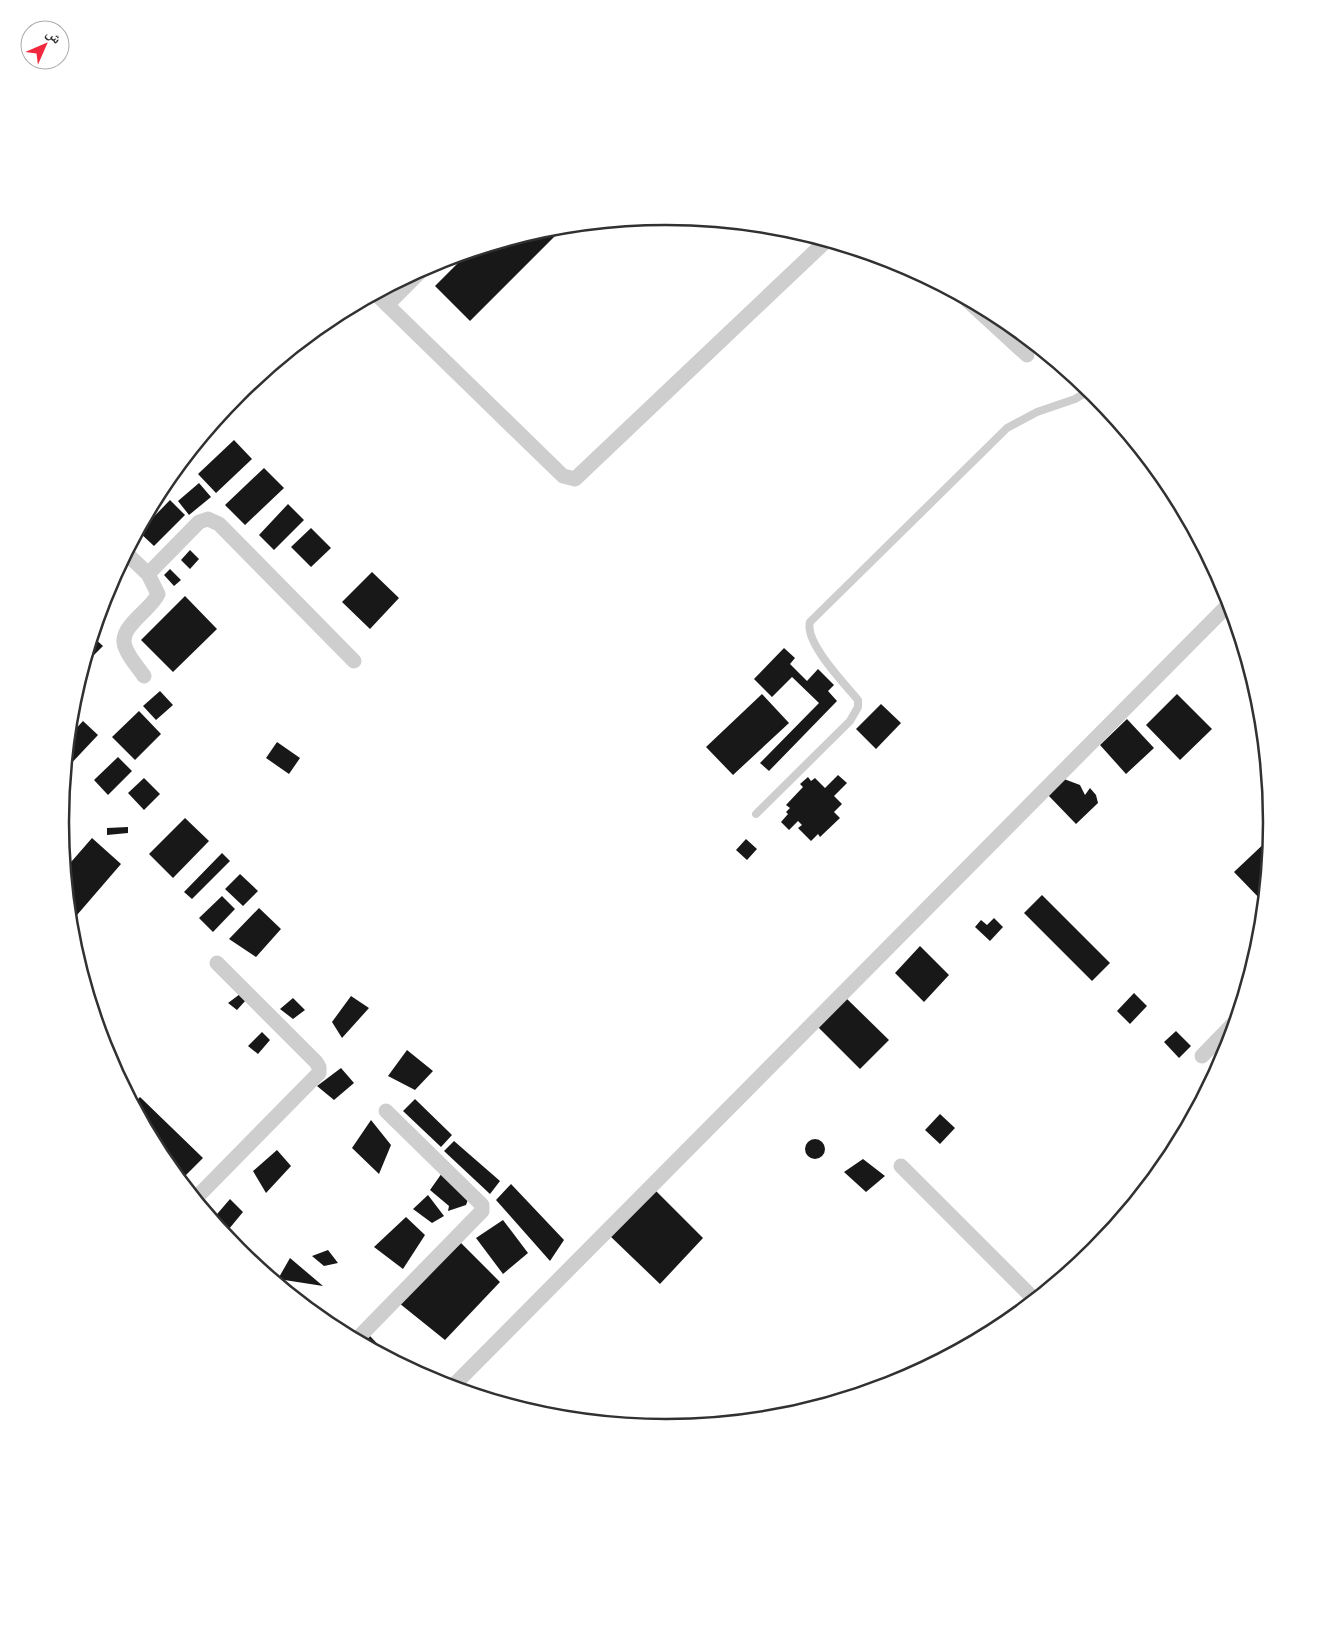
<svg xmlns="http://www.w3.org/2000/svg" width="1332" height="1645" font-family="'Space Grotesk','Noto Naskh Arabic',sans-serif">
  <style>
    .building { fill: #181818 }
    .lines { fill: none; stroke-linecap: round; stroke-linejoin: round }
    .service { stroke: #cecece; stroke-width: 8 }
    .minor { stroke: #cecece; stroke-width: 15 }
    .rim { fill: none; stroke: #313131; stroke-width: 2.5 }
  </style>
  <rect width="100%" height="100%" fill="#fff"/>
  <path class="building" d="M565,226L470,321L435,286L469,252L548,228Z
    M234,440L252,459L216,493L198,474Z
    M264,468L284,488L245,525L225,505Z
    M199,483L211,497L189,515L178,501Z
    M170,500L185,515L154,546L139,532Z
    M288,504L304,520L274,550L259,535Z
    M311,528L331,548L311,567L291,547Z
    M190,550L199,559L190,569L181,560Z
    M170,569L181,580L174,586L164,575Z
    M372,572L399,598L370,629L342,602Z
    M185,596L217,629L173,672L141,640Z
    M92,636L103,646L83,666Z
    M784,648L795,658L790,664L807,681L818,669L834,685L828,691L837,701L769,771L760,763L819,703L792,677L772,697L754,679Z
    M160,691L173,705L156,720L143,706Z
    M762,694L789,723L733,775L706,747Z
    M1177,694L1212,729L1180,760L1146,725Z
    M881,704L901,723L876,749L856,729Z
    M72,705L78,712L70,720Z
    M139,711L161,734L135,760L112,737Z
    M1127,719L1154,748L1126,774L1100,745Z
    M83,721L98,735L65,770L69,736Z
    M277,742L300,758L289,774L266,758Z
    M118,757L132,771L108,795L94,780Z
    M838,775L847,783L834,796L842,804L834,812L840,818L820,837L818,834L811,841L798,828L802,825L798,821L789,830L781,822L788,814L786,812L790,808L786,805L803,787L800,784L808,777L811,781L815,778L825,788Z
    M144,778L160,794L144,810L128,793Z
    M1064,779L1080,785L1085,795L1090,788L1096,795L1098,803L1076,824L1048,795Z
    M185,818L209,841L173,878L149,854Z
    M128,827V833L107,835V828Z
    M1271,837L1270,843L1264,903L1234,872Z
    M92,838L121,864L77,915L68,908L65,869Z
    M746,839L757,849L747,860L736,850Z
    M222,853L230,861L192,899L184,892Z
    M240,874L258,891L243,906L225,889Z
    M1042,895L1110,963L1092,981L1024,913Z
    M222,896L235,909L213,932L199,918Z
    M259,908L281,929L256,957L229,939Z
    M994,918L1003,927L990,941L975,927L981,920L987,925Z
    M920,946L949,975L924,1002L895,973Z
    M1134,993L1147,1006L1130,1024L1117,1011Z
    M240,994L246,1000L237,1010L228,1003Z
    M351,996L369,1008L342,1038L332,1022Z
    M293,998L305,1010L293,1019L280,1009Z
    M846,998L889,1040L860,1069L818,1027Z
    M1176,1031L1191,1046L1179,1058L1164,1042Z
    M262,1032L270,1040L258,1054L248,1046Z
    M407,1050L433,1071L415,1090L388,1076Z
    M341,1068L354,1083L334,1100L317,1086Z
    M140,1097L203,1158L180,1181L162,1159L133,1104Z
    M415,1099L452,1135L441,1147L403,1111Z
    M940,1114L955,1128L940,1144L925,1130Z
    M371,1120L391,1145L379,1174L352,1148Z
    M805 1149a10 10 0 1 1 20 0a10 10 0 1 1-20 0Z
    M454,1141L500,1181L490,1194L444,1151Z
    M277,1150L291,1166L266,1193L253,1171Z
    M863,1159L885,1176L866,1192L844,1172Z
    M442,1173L470,1194L466,1205L448,1211L449,1206L430,1190Z
    M511,1184L564,1240L550,1261L496,1200Z
    M656,1191L703,1238L660,1284L609,1235Z
    M428,1195L444,1216L432,1223L413,1209Z
    M230,1199L243,1212L224,1235L212,1220Z
    M406,1217L425,1235L403,1269L374,1247Z
    M503,1220L528,1253L503,1274L476,1238Z
    M461,1243L500,1282L445,1340L399,1303Z
    M328,1250L338,1263L324,1266L312,1256Z
    M290,1258L323,1286L278,1279Z
    M334,1323L345,1334V1335L330,1327Z
    M370,1336L390,1357L389,1358L362,1344Z"/>
  <g class="lines">
    <path class="service" d="M756,814L850,721L858,707V700C845,684 804,642 810,622L1007,428L1037,412L1075,399L1090,390"/>
    <path class="minor" d="M376,294L563,476L575,479L826,241
      M967,300L1027,355
      M387,305L425,267
      M126,553L148,574L199,522L208,519L219,524L354,661
      M144,676C138,667 130,659 126,649C115,628 151,611 158,594L148,574
      M1202,1056L1236,1021
      M901,1166L1035,1300
      M195,1199L319,1073V1067L316,1062L217,963
      M356,1340L482,1211V1205L386,1111
      M451,1388L1230,603"/>
  </g>
  <path d="M0 0H1332V1645H0ZM69 822a597 597 0 1 1 1194 0a597 597 0 1 1-1194 0Z" fill="#fff" fill-rule="evenodd"/>
  <path class="rim" d="M69 822a597 597 0 1 1 1194 0a597 597 0 1 1-1194 0Z"/>
  <g transform="translate(45 45) rotate(45)"><circle r="24" fill="#ffffff" stroke="#adadad"/>
  <path d="M0-4L9 19L0 12L-9 19Z" fill="#f2293e"/>
  <text y="-8" font-size="14" font-weight="bold" text-anchor="middle" fill="#313131">ش</text>
  </g>
</svg>
